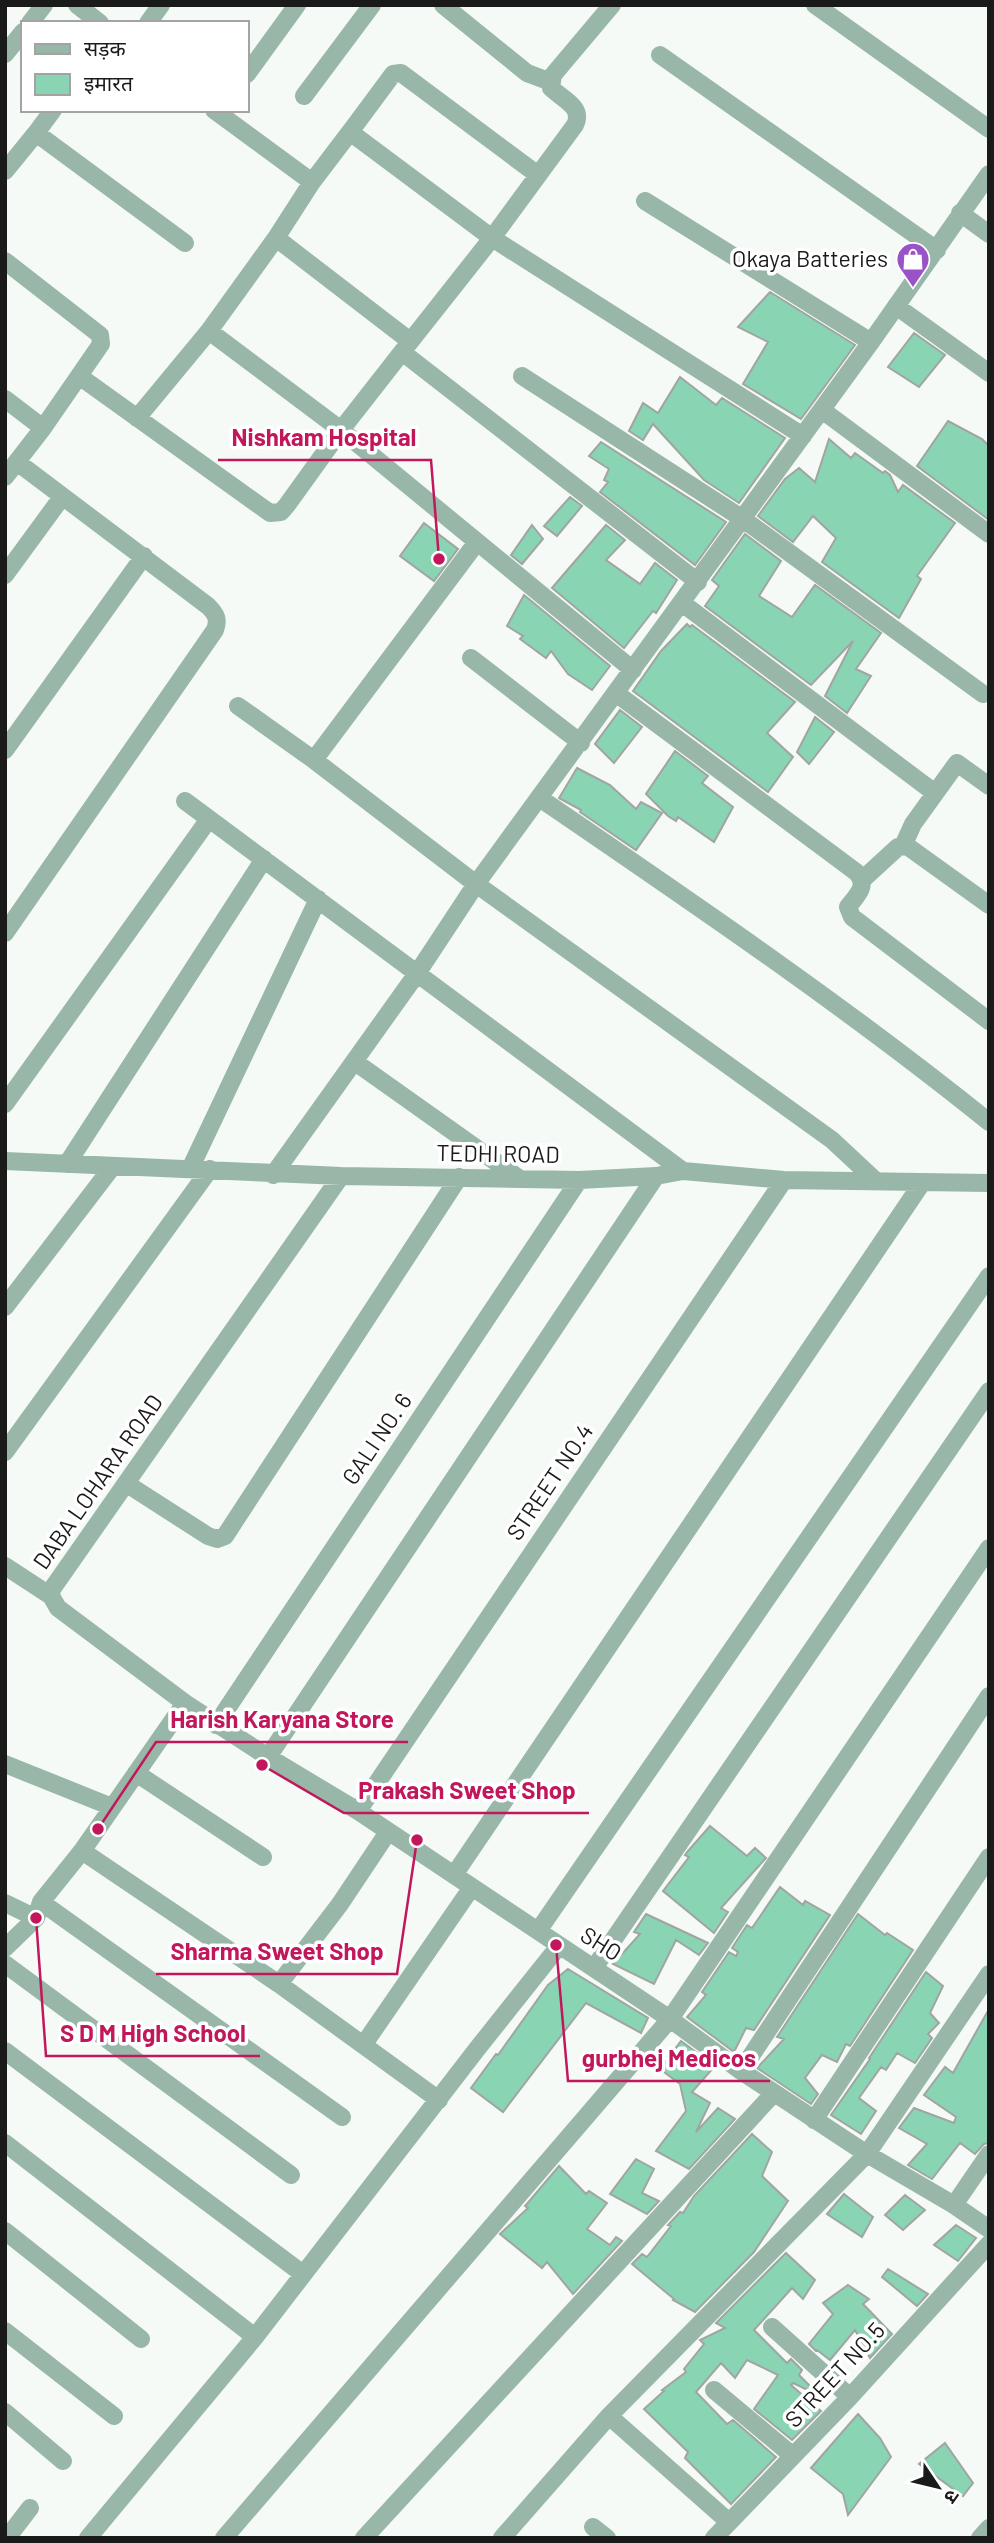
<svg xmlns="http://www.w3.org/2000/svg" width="994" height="2543" font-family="Barlow,'Noto Sans Devanagari',sans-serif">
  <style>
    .building { fill: #89d4b3; stroke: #a0a5a3; stroke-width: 2 }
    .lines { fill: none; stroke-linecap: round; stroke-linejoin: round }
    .minor { stroke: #98b7a8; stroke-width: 18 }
    .labels { text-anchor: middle; stroke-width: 7; stroke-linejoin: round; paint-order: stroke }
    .poi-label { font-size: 23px; fill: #191a19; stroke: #fff; text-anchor: end }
    .street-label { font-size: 23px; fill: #191a19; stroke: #fff }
    .leader { fill: none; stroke: #c2185b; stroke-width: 2.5 }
    .callout-dot { fill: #c2185b; stroke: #fff; stroke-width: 2.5 }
    .callout-label { font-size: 24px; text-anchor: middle; font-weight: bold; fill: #c2185b; stroke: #fff; stroke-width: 7; stroke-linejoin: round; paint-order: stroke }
  </style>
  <rect width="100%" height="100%" fill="#f5faf7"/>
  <path class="building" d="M770,292L855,345L801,419L743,384L768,342L738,327Z
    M914,333L945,355L919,387L888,367Z
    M680,377L716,405L722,398L785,438L739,503L704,480L653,424L643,440L629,431L643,403L658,413Z
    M948,421L982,439L989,446V520L917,466Z
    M829,439L851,458L855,453L883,473L885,471L890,475L898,492L903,485L955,523L917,576L921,579L899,618L822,562L836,538L813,516L793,542L758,516L785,479L799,468L815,482Z
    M601,442L726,522L695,565L600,492L608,482L604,480L609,469L589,456Z
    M570,497L582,506L557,536L544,526Z
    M424,523L458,549L434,581L400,556Z
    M532,525L543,539L522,564L511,555Z
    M606,525L625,540L606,560L640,584L655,563L677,580L656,613L653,611L624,648L552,588Z
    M745,534L781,561L759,596L792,617L815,585L881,633L856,669L871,676L847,713L825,696L853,641L811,685L705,606L719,586L712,580Z
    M524,595L610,666L592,690L568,674L551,651L546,658L520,639L523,636L507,626Z
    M687,624L690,627L692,625L795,702L767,733L793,757L768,792L633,691L661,651Z
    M620,710L642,727L614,763L595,744Z
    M815,717L834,732L809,764L797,752Z
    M675,751L708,776L702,783L733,807L714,842L678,817L676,821L668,816L646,794Z
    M577,768L610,785L636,809L641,802L662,813L636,850L580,812L581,810L559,798Z
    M710,1826L747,1856L755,1848L766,1858L721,1908L728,1912L714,1933L663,1891L689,1857L685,1855L687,1852Z
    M780,1887L803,1905L805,1901L830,1915L754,2030L746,2028L734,2052L687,2017L706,1995L702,1992L729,1952L736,1956L738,1952L732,1948L747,1925L752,1928Z
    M646,1914L708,1943L699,1955L676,1940L654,1984L613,1964L640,1934L634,1932Z
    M858,1914L885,1935L887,1933L913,1950L850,2046L846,2044L837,2062L822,2055L805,2078L818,2094L811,2104L757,2068L784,2039L777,2037Z
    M568,1969L648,2018L641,2033L586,2003L503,2112L471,2088L496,2054L498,2055L548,1985Z
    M926,1972L943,1986L930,2013L939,2023L928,2034L932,2038L915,2063L897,2053L886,2070L881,2067L859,2098L876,2111L861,2134L831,2115L870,2059L869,2058Z
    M989,2009V2143L984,2144L975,2154L960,2143L932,2179L908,2165L927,2144L899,2128L914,2108L954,2123L956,2117L924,2095L945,2067L953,2073Z
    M681,2041L715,2066L692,2092L710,2103L696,2132L718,2108L735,2119L689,2169L656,2151L686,2111L680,2084L660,2069Z
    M752,2134L772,2152L762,2176L788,2201L754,2252L695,2312L673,2300L674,2299L632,2264L642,2254L647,2257L671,2226L668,2225L680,2212L683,2213L694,2196Z
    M636,2159L654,2169L642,2193L659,2201L647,2214L610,2194Z
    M559,2166L586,2194L589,2191L607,2203L587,2229L610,2245L616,2237L622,2241L573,2294L547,2262L542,2268L500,2234L528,2208L525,2206Z
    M844,2194L873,2217L862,2237L827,2214Z
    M905,2195L925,2210L903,2230L885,2215Z
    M956,2225L976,2238L958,2261L934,2245Z
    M786,2253L815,2280L803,2299L792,2288L754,2330L787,2363L791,2359L802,2370L799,2375L814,2390L812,2392L793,2383L791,2385L821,2411L792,2440L754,2409L778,2375L747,2360L735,2378L721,2363L696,2392L727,2424L733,2420L776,2457L731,2504L685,2458L688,2452L644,2409L664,2391L662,2390L686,2372L684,2369L704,2344L700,2340L725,2328L716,2323Z
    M888,2269L928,2294L917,2306L882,2277Z
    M848,2285L869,2299L863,2304L892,2334L870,2358L855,2330L830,2360L817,2350L816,2351L809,2344L833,2314L823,2303Z
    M858,2414L880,2438L891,2457L848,2515L843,2494L811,2468Z
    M945,2443L973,2483L963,2496L919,2464Z"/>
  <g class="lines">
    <path class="minor" d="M77,5L100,23
      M443,5L527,73L551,82
      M815,5L989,129
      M30,23L44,5
      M148,23L161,5
      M5,54L23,32
      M660,55L937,250
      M247,74L297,5
      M304,96L372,5
      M214,110L312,182L350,132L492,238L575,125C584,107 562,99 551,88L553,75L612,5
      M350,132L393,74L401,73L538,175
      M36,133L53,110
      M5,171L36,133L185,243
      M312,182L276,238L410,341
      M645,201L871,342
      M960,213L989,234
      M5,261L100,335L101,344L79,376L270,513L281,512L287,505L341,430L402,352
      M896,306L989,373
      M209,331L341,430L633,670
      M522,376L743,519L983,694
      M5,399L43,428L79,376
      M822,410L989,534
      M137,418L209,331L276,238
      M5,477L43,428
      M5,575L62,497
      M698,582L402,352L492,238L803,436
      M682,603L935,793
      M471,658L581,743
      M617,694L856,872C869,885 857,895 848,907L852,917L989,1021
      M238,706L314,760L476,884L832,1140L876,1181
      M5,750L144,556
      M314,760L477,542
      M541,799C693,903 845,1006 989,1122
      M185,801L683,1171
      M903,846L913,824L957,763L989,786
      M862,880L898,847L907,846L989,905
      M5,933L215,630C219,619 216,614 208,606L17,462
      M355,1062L520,1179
      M5,1104L209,819
      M5,1161L341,1176L579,1180L656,1176L683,1171L784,1180L989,1183
      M67,1164L264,859
      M190,1169L318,899
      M273,1175L418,972L476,884L871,342L989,174
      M5,1307L113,1166
      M5,1452L210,1169
      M127,1484L208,1536L217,1539L225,1536L459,1177
      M5,1566L51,1596
      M185,1703L268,1757L358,1811L670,2019L741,2071L867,2154L954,2205L989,2229
      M216,1725L579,1180
      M268,1757L656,1176
      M5,1764L112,1807
      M136,1773L263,1857
      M358,1811L784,1180
      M82,1851L279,1984L439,2100
      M454,1875L922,1183
      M41,1902L342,2117
      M5,1903L36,1918
      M538,1931L989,1276
      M5,1948L36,1918L41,1902L82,1851L185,1703L58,1608L51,1596L52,1589L341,1176
      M5,1964L291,2175
      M594,1968L989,1391
      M279,1984L340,1904L388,1832
      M364,2044L472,1887
      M5,2051L303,2274
      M741,2071L989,1696
      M814,2120L989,1857
      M5,2143L255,2337
      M954,2205L989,2154
      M5,2231L141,2339
      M772,2327L850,2397
      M5,2331L114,2416
      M714,2390L793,2456
      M5,2412L63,2461
      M609,2416L729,2522
      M593,2527L607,2538
      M7,2538L30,2508
      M88,2538L255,2337L477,2049L559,1946
      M224,2538L670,2019L989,1548
      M364,2538L774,2093
      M502,2538L609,2416L867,2154L989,1974
      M714,2538L850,2397L989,2244
      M980,2538L989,2528"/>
  </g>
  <defs>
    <symbol id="shop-pin" viewBox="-11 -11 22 30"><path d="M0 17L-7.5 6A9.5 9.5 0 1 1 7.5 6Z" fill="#9953c7" stroke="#fff"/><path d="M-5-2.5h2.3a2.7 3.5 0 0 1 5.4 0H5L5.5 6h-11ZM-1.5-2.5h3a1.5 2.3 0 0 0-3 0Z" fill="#fff"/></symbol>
  </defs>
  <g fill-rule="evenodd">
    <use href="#shop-pin" x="894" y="240" width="38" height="52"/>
  </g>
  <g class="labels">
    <g class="poi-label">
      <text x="888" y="267">Okaya Batteries</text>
    </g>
    <g class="street-label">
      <text transform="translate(498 1154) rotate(1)" y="8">TEDHI ROAD</text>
      <text transform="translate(377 1439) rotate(-56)" y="8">GALI NO. 6</text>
      <text transform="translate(98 1482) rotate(-55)" y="8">DABA LOHARA ROAD</text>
      <text transform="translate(550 1482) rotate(-56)" y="8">STREET NO.4</text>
      <text transform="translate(601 1944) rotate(32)" y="8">SHO</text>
      <text transform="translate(835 2375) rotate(-47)" y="8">STREET NO.5</text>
    </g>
  </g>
  <path class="leader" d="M439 559L431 460H218M98 1829L156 1742H408M262 1765L344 1813H589M417 1840L397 1974H156M36 1918L46 2056H260M556 1945L568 2081H770"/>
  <g class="callout-dot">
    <circle cx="439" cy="559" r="7"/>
    <circle cx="98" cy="1829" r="7"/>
    <circle cx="262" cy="1765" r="7"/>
    <circle cx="417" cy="1840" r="7"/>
    <circle cx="36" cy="1918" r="7"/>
    <circle cx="556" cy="1945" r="7"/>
  </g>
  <g class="callout-label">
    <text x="324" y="446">Nishkam Hospital</text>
    <text x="282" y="1728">Harish Karyana Store</text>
    <text x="467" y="1799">Prakash Sweet Shop</text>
    <text x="277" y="1960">Sharma Sweet Shop</text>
    <text x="153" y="2042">S D M High School</text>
    <text x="669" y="2067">gurbhej Medicos</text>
  </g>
  <rect width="994" height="2543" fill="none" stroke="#191a19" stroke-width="14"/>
  <rect x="21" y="21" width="228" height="91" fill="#ffffff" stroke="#a3a3a3" stroke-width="2"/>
  <rect x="35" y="44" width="35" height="10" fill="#98b7a8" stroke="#a3a3a3" stroke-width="2"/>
  <text x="84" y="56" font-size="21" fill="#191a19">सड़क</text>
  <rect x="35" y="74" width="35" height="21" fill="#89d4b3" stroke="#a3a3a3" stroke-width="2"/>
  <text x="84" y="91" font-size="21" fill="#191a19">इमारत</text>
  <g transform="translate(938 2487) rotate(125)" stroke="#ffffff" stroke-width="5" paint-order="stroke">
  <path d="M0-5L12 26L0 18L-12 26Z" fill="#191a19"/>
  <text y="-10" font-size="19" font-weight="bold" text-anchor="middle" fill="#191a19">उ</text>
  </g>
</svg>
